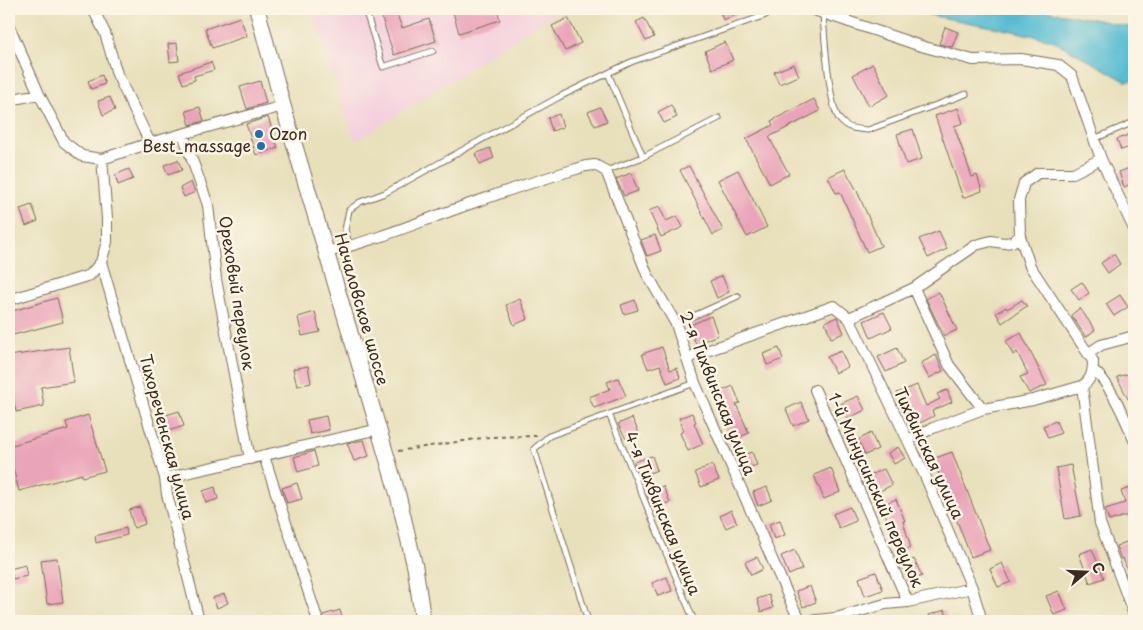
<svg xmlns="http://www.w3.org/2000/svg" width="1143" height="630" font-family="'Playpen Sans',sans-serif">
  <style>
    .built { fill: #f4cfde }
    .water { fill: #54bcd1; stroke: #487378 }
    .building { fill: #eaa4b9 }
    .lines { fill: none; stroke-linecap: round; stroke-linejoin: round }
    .lane-casing { stroke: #786a55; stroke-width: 7 }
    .street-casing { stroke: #786a55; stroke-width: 12 }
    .primary-casing { stroke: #786a55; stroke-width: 17 }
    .path { stroke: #786a55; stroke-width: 2; stroke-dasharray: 4 4; stroke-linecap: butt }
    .lane { stroke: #fff; stroke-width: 5 }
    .street { stroke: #fff; stroke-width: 10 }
    .primary { stroke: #fff; stroke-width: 15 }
    .poi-dot { fill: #1f6fb2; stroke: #fcf5e5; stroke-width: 2 }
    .labels { text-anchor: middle; stroke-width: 5; stroke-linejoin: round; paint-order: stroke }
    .poi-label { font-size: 16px; fill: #3b2a1e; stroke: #fcf5e5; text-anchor: start }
    .street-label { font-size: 16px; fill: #3b2a1e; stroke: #fcf5e5 }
  </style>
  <rect width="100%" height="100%" fill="#fcf5e5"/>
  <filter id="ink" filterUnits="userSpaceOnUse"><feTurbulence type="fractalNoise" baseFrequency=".02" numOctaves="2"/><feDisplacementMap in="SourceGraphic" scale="10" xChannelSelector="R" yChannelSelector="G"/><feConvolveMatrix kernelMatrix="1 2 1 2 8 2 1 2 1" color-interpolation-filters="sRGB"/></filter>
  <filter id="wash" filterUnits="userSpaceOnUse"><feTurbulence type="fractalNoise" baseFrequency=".0096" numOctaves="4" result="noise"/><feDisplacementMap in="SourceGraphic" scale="20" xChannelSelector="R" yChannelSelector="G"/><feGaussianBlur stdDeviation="1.12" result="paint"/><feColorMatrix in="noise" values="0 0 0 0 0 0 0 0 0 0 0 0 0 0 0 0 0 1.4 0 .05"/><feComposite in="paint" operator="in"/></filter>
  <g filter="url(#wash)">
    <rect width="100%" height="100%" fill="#e8e0bb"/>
    <path class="built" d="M312,9H561L355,142Z"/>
    <path class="water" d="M912,9H1034L1094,19L1134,28V80L1127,82L1052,40L1008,30L934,16Z"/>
    <g id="blocks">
      <path class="building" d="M379,9H395L402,28L429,19L436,41L394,55Z
        M452,9H497L500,20L459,33Z
        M719,9H750L723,20Z
        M240,17L247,36L212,48L205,29Z
        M568,18L581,43L565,51L552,26Z
        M644,18L654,37L646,41L636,22Z
        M945,27L958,32L952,47L939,44Z
        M725,42L733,60L712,69L705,51Z
        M177,43L179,61L170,62L168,44Z
        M211,62L214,70L194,76L195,80L183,84L179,73Z
        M794,64L799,76L779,84L774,72Z
        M873,64L889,95L869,106L853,75Z
        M102,75L105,84L91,89L88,81Z
        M260,81L266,103L247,109L240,87Z
        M110,97L115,110L103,115L98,101Z
        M814,99L820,111L769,137L789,174L770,184L746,139L773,125L771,121Z
        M671,105L677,117L664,123L658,112Z
        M200,107L204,121L190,125L186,111Z
        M600,107L607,121L595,126L588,112Z
        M958,108L963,123L954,126L972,177L977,175L982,191L963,198L935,116Z
        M559,114L563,127L552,131L548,118Z
        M268,117L278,148L256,155L246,124Z
        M913,129L922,159L906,164L897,134Z
        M1131,134L1134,146L1121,150L1117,139Z
        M490,148L494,158L480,164L475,154Z
        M178,160L182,170L168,175L164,165Z
        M689,166L723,230L713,235L680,170Z
        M1132,167L1134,173V183L1124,187L1119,172Z
        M129,169L133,179L118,185L115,175Z
        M845,169L857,191L881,246L867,252L840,192L836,193L828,177Z
        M738,170L767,227L747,237L718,180Z
        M631,173L638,191L624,196L616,179Z
        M191,182L195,192L184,197L180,188Z
        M32,205L38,221L26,226L20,209Z
        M659,206L666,221L677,216L683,227L661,237L649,211Z
        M939,231L947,249L928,258L919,239Z
        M655,235L661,251L647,256L641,240Z
        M1114,254L1120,264L1108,273L1101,263Z
        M722,276L729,292L717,298L710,281Z
        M1082,282L1089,293L1079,300L1071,289Z
        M939,292L957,330L944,336L926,299Z
        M1120,295L1128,307L1114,316L1106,304Z
        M57,298L63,322L9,336V312Z
        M520,299L528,319L514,325L506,305Z
        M635,300L638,310L624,314L621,305Z
        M1022,300L1027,306L1002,323L996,313L1006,307L1007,309Z
        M1080,308L1095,330L1086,337L1071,315Z
        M315,312L320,332L302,336L298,317Z
        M884,312L892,328L871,338L864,321Z
        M711,316L718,335L696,344L688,326Z
        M837,317L844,333L831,338L825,322Z
        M1021,333L1047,385L1029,393L1020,377L1028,374L1017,352L1013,355L1006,341Z
        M69,347L74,382L41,387L44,406L16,412L12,392H9V356Z
        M662,347L670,370L677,368L680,378L667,383L660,365L648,369L642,354Z
        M779,348L783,359L767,365L763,354Z
        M897,348L904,363L886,372L878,357Z
        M841,351L848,367L835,373L827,357Z
        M936,355L943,371L929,378L921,363Z
        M308,366L311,383L297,386L293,369Z
        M1131,373L1134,381V396L1128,399L1117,377Z
        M618,378L626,396L594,408L589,397L610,389L607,382Z
        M917,385L926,406L940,399L937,394L947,390L952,402L932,411L934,416L916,425L908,408L904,409L897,393Z
        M733,386L740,403L736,404L749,433L733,440L715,394Z
        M858,396L865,410L847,419L840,404Z
        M801,402L809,419L793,426L786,409Z
        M179,411L184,426L168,431L163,416Z
        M692,413L696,422L694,423L703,444L688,451L680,433L684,431L679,418Z
        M88,415L105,471L82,477V474L19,491L9,453V446L68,429L66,422Z
        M326,416L329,430L310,434L307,420Z
        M632,418L639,433L626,439L618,424Z
        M1056,421L1061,433L1048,438L1043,426Z
        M871,433L878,449L865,455L858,440Z
        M364,440L369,456L354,461L347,443Z
        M898,447L905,458L894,464L888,453Z
        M314,451L318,466L298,472L294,457Z
        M752,452L757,465L743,470L738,457Z
        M952,452L990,550L971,557L933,459Z
        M652,456L657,470L639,477L634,462Z
        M712,465L719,480L701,487L695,472Z
        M1071,465L1081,516L1065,519L1056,468Z
        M831,468L840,492L824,499L814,475Z
        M884,469L892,485L878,492L870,475Z
        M297,483L302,499L287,503L282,488Z
        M663,486L670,502L653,509L646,493Z
        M215,487L218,499L206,503L203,491Z
        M767,487L772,500L758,506L753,492Z
        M1134,487V530H1133L1128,515L1109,521L1105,509L1125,503L1121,491Z
        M896,499L905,521H903L910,545V548L899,552L882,505Z
        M140,507L145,524L134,528L129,510Z
        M850,507L856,521L839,528L833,514Z
        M731,510L737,523L726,528L720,516Z
        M780,520L785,535L774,539L769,524Z
        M126,528L127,535L96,543L95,536Z
        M1129,541L1134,555V592L1126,573L1128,572L1123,558L1121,559L1116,546Z
        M1092,549L1104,578L1090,583L1079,554Z
        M795,550L802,569L789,575L781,556Z
        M757,557L763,569L751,575L745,562Z
        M57,558L63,602L47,604L41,560Z
        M914,559L922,576L909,582L901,565Z
        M1002,563L1011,582L998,587L990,569Z
        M25,565L27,576L13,579L10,569Z
        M876,572L883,590L865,596L859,578Z
        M667,577L672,591L658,596L652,583Z
        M810,586L816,602L803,607L796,591Z
        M1059,591L1067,610L1054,615L1046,596Z
        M224,594L228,603L217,608L213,598Z
        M769,595L773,608L761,612L757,599Z
        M340,610L343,621H325L323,615Z
        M945,610L948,621H931L929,615Z"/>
    </g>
  </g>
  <g filter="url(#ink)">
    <use href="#blocks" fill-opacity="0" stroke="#786a55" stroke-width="1"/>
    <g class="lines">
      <defs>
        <path id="lane" d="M365,9L383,67L433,51
          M823,13C824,32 829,109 840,120C848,129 856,129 868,130L966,94
          M1094,139L1134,122
          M643,157L719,118
          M606,171L643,157L608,73
          M350,246L345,230L349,210L360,202L385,193L559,97L631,62L766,15L769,9
          M676,324L738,296
          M609,414L694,621
          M588,621L534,449L549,436L695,383"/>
        <path id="street" d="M93,9L105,33L117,74L150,143
          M811,9L921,46L973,60L1021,59L1058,65L1072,76L1101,159L1073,173H1038L1024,183L1019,200L1020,236L1030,266L1093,361C1093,373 1091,380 1082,386L1100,523L1134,615
          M9,26L39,94L64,142L82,156L102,159
          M9,100L39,94
          M183,134L208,205L216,279L250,459
          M1101,159L1134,229
          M327,252C382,239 433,216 487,198C519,186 553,176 586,166L595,165L606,171L647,274L676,324L695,383L793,607L801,621
          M101,262L165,478L167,494L199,621
          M914,288L949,365L983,409
          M9,300L90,275L101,262L107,242V218L102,159L150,143L283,106
          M849,318L914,288L976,245L991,241L1004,243L1012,242L1020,236
          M1089,353L1101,345L1134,336
          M687,358L834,306L849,318L926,478L972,588L982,621
          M1093,370C1110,382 1126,420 1134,440
          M815,390L908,602
          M908,440L933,428L983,409L1033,400L1082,386
          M264,456L318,621
          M165,478L379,429
          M808,621L836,618L885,604L908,602L972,588"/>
        <path id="primary" d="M257,9L283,106L398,495L415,567L423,621"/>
      </defs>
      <use href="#lane" class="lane-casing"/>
      <use href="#street" class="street-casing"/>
      <use href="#primary" class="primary-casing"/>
      <path class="path" d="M398,451L489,437L539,436"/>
      <use href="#lane" class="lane"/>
      <use href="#street" class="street"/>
      <use href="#primary" class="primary"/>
    </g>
  </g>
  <g class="poi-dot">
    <circle cx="259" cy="134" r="5"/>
    <circle cx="261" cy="146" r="5"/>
  </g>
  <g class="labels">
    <g class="poi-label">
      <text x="269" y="140">Ozon</text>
      <text x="251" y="152" text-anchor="end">Best_massage</text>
    </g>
    <g class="street-label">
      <text transform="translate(237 293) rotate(81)" y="6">Ореховый переулок</text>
      <text transform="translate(362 309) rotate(74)" y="6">Началовское шоссе</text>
      <text transform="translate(718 393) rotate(68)" y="6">2-я Тихвинская улица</text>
      <text transform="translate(167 437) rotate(75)" y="6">Тихореченская улица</text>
      <text transform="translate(929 453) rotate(65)" y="6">Тихвинская улица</text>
      <text transform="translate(876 490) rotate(66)" y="6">1-й Минусинский переулок</text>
      <text transform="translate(663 513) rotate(68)" y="6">4-я Тихвинская улица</text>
    </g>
  </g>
  <rect width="1143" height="630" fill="none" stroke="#fcf5e5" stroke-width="30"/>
  <g transform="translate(1086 572) rotate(71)" stroke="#fcf5e5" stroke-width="4" paint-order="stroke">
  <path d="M0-4L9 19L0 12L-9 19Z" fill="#3b2a1e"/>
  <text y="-8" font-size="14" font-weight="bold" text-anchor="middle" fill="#3b2a1e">С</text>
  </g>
</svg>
